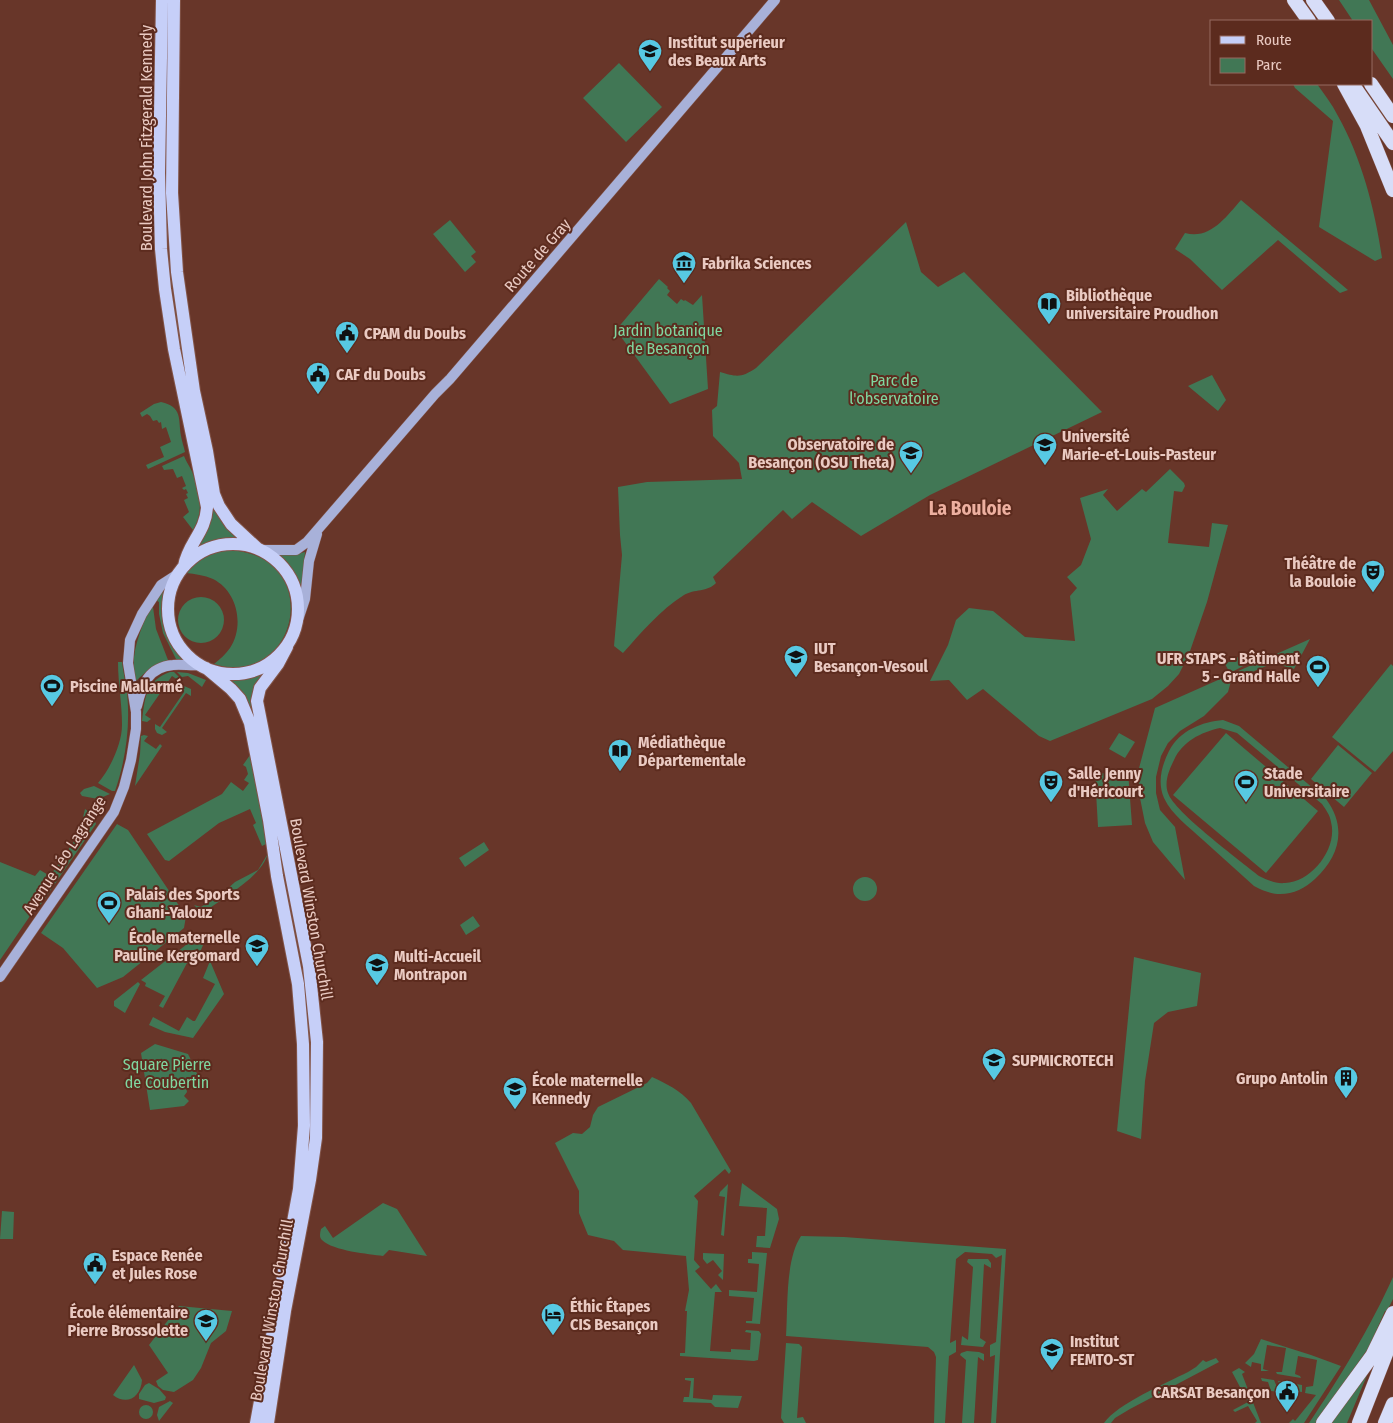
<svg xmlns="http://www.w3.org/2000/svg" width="1393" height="1423" font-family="'Fira Sans Condensed',sans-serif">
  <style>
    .green { fill: #417755; fill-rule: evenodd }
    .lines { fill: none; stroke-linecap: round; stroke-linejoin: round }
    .secondary-casing { stroke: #825448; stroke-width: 11 }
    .primary-casing { stroke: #825448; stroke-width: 14 }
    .trunk-casing { stroke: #825448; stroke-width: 15 }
    .secondary { stroke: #a8b1d9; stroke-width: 10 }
    .primary { stroke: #c6cff8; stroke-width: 12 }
    .trunk { stroke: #d7ddf8; stroke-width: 14 }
    .labels { text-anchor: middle; stroke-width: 4; stroke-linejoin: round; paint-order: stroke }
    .poi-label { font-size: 16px; font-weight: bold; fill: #eacac2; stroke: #5c2b1e; text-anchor: start }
    .street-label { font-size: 16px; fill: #eacac2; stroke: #5c2b1e }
    .park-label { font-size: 16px; fill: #80d7a0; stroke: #5c2b1e }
    .quarter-label { font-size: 19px; font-weight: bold; fill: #edb0a0; stroke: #5c2b1e }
  </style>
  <rect width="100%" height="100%" fill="#683629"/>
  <path class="green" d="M1339,0H1369L1393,45V79L1372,49V21H1353Z
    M619,63L662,107L626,142L583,98Z
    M1293,84H1317C1324,94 1332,104 1338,116C1362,159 1375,210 1382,258L1375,261L1319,227L1333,121L1295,88Z
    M1241,200L1348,290L1340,293L1278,240L1222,290L1190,259L1175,249L1185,233C1210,240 1226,217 1241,200Z
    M450,220L476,252L471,256L476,262L465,272L433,234Z
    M906,222L921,272L938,287L964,272L1102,412L930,495L861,536L812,502L792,519L783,510L713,577L716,583C708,592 694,589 684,595C660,610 641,633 623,653L614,646L622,555L620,535L618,487L647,482L742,479L739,463L713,436L712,410L717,406L720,372C737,377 741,378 756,368Z
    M659,279L668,287L667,288L670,291L667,295L677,304L681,299L684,301L685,300L693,305L702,295L708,389L670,404L616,330Z
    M1212,375L1226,400L1218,411L1188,386Z
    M161,402C183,407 178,419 181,436C182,442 184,447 185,452L148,469L146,465L164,457L160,447L171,442L166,427L162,429L161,422L159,423L157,420L153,421L150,416L147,414L142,417L140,413L154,404Z
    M184,456C187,464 192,469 194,477C201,494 203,514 193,530L183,517L189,512L184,500L188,498L186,494L188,493L186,489L184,490L182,488L186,486L182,476L177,478L173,469L164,470L162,466Z
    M1170,469L1184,483L1185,486L1182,492L1174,491L1168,543L1209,547L1212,523L1228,525L1207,602L1189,654L1179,674L1168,686L1152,699L1050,741L1039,736L983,689L967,700L949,680L930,681L948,645L956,620L969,608L993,611L1025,637L1075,641L1070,596L1077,588L1067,577L1081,565L1091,539L1080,498L1108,489L1103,495L1117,511L1142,489L1146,492Z
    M211,505L222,522L238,539L214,541L197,549C205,533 211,523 211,505Z
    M227,550C328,553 298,691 214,664C220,659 226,654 230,648C245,625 237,591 213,579C204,575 195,574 186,573C198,560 210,553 227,550Z
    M305,552L302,589H300L291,569L279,555H293Z
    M164,589L165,591C162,618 166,639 185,659H176L163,633L159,614V602L154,599Z
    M178 620a23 23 0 1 1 46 0a23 23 0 1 1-46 0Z
    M150,605L153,607L156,629L168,660L150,668L136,681C128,655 142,629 150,605Z
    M1310,639L1294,669L1273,663L1231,681L1228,692L1204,716L1180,731L1168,743L1161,756L1156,777V793L1160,810L1175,827L1185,880L1153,842L1145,823L1140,798L1138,772L1155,708Z
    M1242,655L1247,664L1230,673L1225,664Z
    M118,662H122C124,677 128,692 128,708C129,736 124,765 115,791H112L98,783C110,769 122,744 122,725C122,704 118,683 118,662Z
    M1391,664L1393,666V751L1375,772L1332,737Z
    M268,670L256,721L227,679H244Z
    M170,672H174L180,678L178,680L172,676L145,715L151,719L147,722L142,721C145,698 145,681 170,672Z
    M177,672L188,673L206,680L202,687L188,676L182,677Z
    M184,686L191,689V696L186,693L162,728L167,732L162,735L157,733L155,729V724L160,727L184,692L180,688Z
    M1223,720L1239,726L1326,799C1347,827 1340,856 1315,879C1305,888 1294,894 1280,894C1270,894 1262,890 1254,886C1237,871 1220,855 1203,840C1189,827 1172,815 1164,798C1157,782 1162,765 1169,751C1180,730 1202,722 1223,720ZM1220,728L1237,733L1322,804C1326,810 1330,815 1331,822C1338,848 1312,882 1285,883C1276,884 1267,880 1259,876C1241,861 1174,812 1168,793C1164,782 1169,770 1174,760C1182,742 1201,732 1220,728Z
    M1119,733L1135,742L1125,758L1109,749Z
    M1226,733L1318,811L1266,873L1173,795Z
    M144,735L148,736L144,741L156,749L160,744L162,746L135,786L140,754L141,736Z
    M1338,745L1372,773L1344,807L1311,779Z
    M250,755L268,843L262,846L253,825L256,823L250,809L219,823L169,861L165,860L147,834L222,794L231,782L243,791L249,783L244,780L248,774L246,767L243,765Z
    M1128,771L1132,825L1098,827L1095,774Z
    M94,786L110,794L98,799L82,796L80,793L84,789Z
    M85,809L92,814L96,824L39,907L32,913L0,960V862L35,876L40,870L50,876L79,834Z
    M117,824L128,830L186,916L184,928L123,977L97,988L63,948L41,933Z
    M484,842L489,850L465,867L459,858Z
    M268,848C270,872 224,897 206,911H200L194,905L201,907L225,891L235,882L258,870L267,855Z
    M853 889a12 12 0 1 1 24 0a12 12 0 1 1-24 0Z
    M473,916L480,926L466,935L460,925Z
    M191,941H199L203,945L194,967L187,963L163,1008L159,1006L165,996L145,986L146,983L141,980Z
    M1134,957L1201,973L1197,1006L1168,1012L1154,1023L1145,1081L1141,1139L1117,1131Z
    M210,961L224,994L193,1038L165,1032L149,1025L153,1017L179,1031L187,1017L193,1021H195L215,984L203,978Z
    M138,982L140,984L125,1013L114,1006V1001Z
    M155,1044L188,1054L191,1060L188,1064L200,1076C190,1077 185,1082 187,1092L184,1096L189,1101L184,1106L150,1110L141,1053Z
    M652,1077C667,1084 680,1090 691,1103L731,1171L729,1174L725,1169L694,1196L698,1201L694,1260L700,1267L695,1271L711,1289L716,1284L722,1292H715L710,1351L731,1352V1349L750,1350L751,1333L745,1332L746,1330L759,1331L761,1334L758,1360L754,1361L680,1356V1353H685L687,1311H685L689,1290L686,1256L623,1250L614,1241L588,1235L579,1213V1191L555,1143L573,1133L582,1134L590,1127L593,1115L598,1107L647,1083Z
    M742,1183L777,1209L779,1219L770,1248L756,1247L757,1236H765L767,1208L739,1206Z
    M728,1184L724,1236L721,1235L725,1197L719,1196L720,1192Z
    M383,1203L397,1209L427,1256L389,1250L383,1256C369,1254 333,1251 322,1240C319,1237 320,1233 321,1229L325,1226L333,1238Z
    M2,1211L14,1212L13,1239H0Z
    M801,1236L844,1237L1006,1249L996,1423H991L995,1355L990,1357V1345L996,1342L1002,1255L996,1258L992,1254L965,1252L956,1259L950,1343L956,1340V1352L949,1356L945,1423H934L936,1357L934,1352L928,1347L786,1336C788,1308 785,1260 801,1236Z
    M752,1252L767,1253L760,1324L746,1323V1321H752L754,1298L729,1296V1290L757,1292L759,1264L748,1263V1259H752Z
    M703,1253L724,1254L723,1280L718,1275L722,1271L713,1260L707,1264L703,1259Z
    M968,1259H988L991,1263V1268L984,1264L980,1338L986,1342L983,1347L961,1345L962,1336L968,1340L973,1267L967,1262Z
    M1393,1277V1299L1387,1311H1385L1369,1347L1316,1423H1309C1339,1379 1371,1326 1393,1277Z
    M179,1306L232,1311L226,1331L211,1343L201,1368L193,1380L174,1392L163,1390L158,1386L156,1381L168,1373L149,1345Z
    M1261,1339L1311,1355L1341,1366L1304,1423H1289L1293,1419L1295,1421L1316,1395L1305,1393L1306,1387L1313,1386L1317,1360L1298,1356L1295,1374L1300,1376L1301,1378L1277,1374L1276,1372H1282L1286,1348L1267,1345L1263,1369L1269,1371H1261V1364L1252,1362L1251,1367L1245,1363L1254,1354Z
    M786,1343L799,1344L802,1347L797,1418L803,1417L806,1423H784L781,1418Z
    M967,1351L979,1352L984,1354V1361L978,1357L974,1423H962L966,1360L960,1355L961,1353Z
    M1216,1358L1219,1362L1130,1409L1115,1418L1111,1423H1104C1117,1404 1166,1383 1188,1372L1196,1367L1203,1360L1206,1362Z
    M134,1365L142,1380C141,1397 127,1406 113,1395Z
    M1239,1368L1245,1372L1242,1374L1261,1423H1255L1257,1421L1248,1406L1235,1412L1233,1410L1248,1402L1232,1372Z
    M1367,1372L1368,1373L1347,1423H1328Z
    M685,1378H694L693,1398L712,1400L713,1395L742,1396L738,1408L715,1407L711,1403L683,1402L684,1397H689L691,1381L685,1380Z
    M1261,1378L1274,1380L1279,1392L1271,1391L1268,1382L1262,1381Z
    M1278,1381L1302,1385V1392L1281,1389Z
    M149,1383L159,1389L166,1397L165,1400L154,1403L139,1399V1394L145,1385Z
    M170,1401L173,1403L159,1421L157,1415L159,1407Z
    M139 1412a7 7 0 1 1 14 0a7 7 0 1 1-14 0Z"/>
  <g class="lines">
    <defs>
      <path id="secondary" d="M261,550H296L307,542L435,394L450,379L775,0
        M298,620L305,599L309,561L317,534
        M137,706C142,685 148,667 173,665C182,664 191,666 200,665
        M0,977L114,812L124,787L131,760L136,729V712L128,663L130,640L142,614L161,585L178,574"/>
      <path id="primary" d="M162,0L159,173L161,249L165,289L174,349L207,507C206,532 188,543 184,566
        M174,0L172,193L177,272L194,391L207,451L214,494L219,506L231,524L257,548
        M168 609a65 65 0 1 1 130 0a65 65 0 1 1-130 0Z
        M206,668L231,689L240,699L250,723L269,820L277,876L298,984L303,1044L304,1126L299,1189L256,1423
        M268,1423L285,1311L310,1180L316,1138L317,1042L309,966L257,701L260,688L278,664L287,647"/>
      <path id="trunk" d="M1294,0L1309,21
        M1313,0L1328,21
        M1344,84L1367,126L1393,190
        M1371,84L1393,116
        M1355,88L1393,143
        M1323,1423L1372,1356L1393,1313
        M1359,1423L1393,1336
        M1385,1423L1393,1404"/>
    </defs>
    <use href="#secondary" class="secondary-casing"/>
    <use href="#primary" class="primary-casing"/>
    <use href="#trunk" class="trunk-casing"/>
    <use href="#secondary" class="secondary"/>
    <use href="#primary" class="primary"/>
    <use href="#trunk" class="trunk"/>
  </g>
  <defs>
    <symbol id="university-pin" viewBox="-11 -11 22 30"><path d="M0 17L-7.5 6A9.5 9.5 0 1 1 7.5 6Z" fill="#57c9e3" stroke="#5c2b1e"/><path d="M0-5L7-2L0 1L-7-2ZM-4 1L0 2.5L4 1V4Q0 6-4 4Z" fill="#111"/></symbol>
    <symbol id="museum-pin" viewBox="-11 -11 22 30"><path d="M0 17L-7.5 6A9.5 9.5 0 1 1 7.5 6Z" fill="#57c9e3" stroke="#5c2b1e"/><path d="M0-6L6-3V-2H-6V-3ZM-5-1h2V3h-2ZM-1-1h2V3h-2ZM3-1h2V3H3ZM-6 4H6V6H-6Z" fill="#111"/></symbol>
    <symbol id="library-pin" viewBox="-11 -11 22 30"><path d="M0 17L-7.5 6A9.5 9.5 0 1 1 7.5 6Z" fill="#57c9e3" stroke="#5c2b1e"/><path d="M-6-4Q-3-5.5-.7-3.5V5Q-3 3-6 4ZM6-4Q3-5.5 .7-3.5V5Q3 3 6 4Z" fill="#111"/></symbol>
    <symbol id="civic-pin" viewBox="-11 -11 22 30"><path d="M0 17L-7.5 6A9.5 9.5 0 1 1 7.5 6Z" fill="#57c9e3" stroke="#5c2b1e"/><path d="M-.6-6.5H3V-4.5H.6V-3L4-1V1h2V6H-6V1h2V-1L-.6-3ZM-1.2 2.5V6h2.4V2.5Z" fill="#111"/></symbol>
    <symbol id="theatre-pin" viewBox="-11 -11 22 30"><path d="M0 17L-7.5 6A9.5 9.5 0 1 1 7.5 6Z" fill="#57c9e3" stroke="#5c2b1e"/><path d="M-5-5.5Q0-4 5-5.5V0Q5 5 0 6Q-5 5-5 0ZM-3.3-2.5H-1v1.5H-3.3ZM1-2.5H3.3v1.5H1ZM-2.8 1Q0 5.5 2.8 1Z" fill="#111"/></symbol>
    <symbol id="school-pin" viewBox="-11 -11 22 30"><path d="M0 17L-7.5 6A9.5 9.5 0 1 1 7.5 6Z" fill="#57c9e3" stroke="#5c2b1e"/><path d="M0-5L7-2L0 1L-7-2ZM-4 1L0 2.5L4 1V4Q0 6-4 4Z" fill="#111"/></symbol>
    <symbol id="stadium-pin" viewBox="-11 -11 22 30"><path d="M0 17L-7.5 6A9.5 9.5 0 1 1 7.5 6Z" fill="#57c9e3" stroke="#5c2b1e"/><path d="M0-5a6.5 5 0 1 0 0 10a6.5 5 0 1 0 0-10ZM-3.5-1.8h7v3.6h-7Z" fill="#111"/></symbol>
    <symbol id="building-pin" viewBox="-11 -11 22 30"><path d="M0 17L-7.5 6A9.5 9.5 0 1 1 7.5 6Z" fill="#57c9e3" stroke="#5c2b1e"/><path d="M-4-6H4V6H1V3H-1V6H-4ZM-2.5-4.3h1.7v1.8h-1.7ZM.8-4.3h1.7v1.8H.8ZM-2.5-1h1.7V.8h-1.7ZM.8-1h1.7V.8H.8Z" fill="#111"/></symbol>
    <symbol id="hotel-pin" viewBox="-11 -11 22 30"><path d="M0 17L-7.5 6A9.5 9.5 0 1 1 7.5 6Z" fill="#57c9e3" stroke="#5c2b1e"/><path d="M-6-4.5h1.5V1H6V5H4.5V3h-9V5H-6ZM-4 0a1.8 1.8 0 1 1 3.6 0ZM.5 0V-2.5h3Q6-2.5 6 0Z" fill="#111"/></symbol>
  </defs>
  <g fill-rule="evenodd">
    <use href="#university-pin" x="636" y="37" width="28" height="38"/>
    <use href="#museum-pin" x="670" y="249" width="28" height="38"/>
    <use href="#library-pin" x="1035" y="290" width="28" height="38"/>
    <use href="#civic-pin" x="333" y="319" width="28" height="38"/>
    <use href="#civic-pin" x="304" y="360" width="28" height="38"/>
    <use href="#university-pin" x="1031" y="431" width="28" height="38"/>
    <use href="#university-pin" x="897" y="439" width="28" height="38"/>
    <use href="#theatre-pin" x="1359" y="558" width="28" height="38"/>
    <use href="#school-pin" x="782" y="643" width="28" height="38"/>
    <use href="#stadium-pin" x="1304" y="653" width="28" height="38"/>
    <use href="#stadium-pin" x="38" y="672" width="28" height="38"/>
    <use href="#library-pin" x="606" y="737" width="28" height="38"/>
    <use href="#theatre-pin" x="1037" y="768" width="28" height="38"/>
    <use href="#stadium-pin" x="1232" y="768" width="28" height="38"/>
    <use href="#stadium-pin" x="95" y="889" width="28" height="38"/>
    <use href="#school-pin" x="243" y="932" width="28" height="38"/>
    <use href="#school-pin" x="363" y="951" width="28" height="38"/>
    <use href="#university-pin" x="980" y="1046" width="28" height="38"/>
    <use href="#building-pin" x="1332" y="1064" width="28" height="38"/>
    <use href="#school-pin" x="501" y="1075" width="28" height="38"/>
    <use href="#civic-pin" x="81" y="1250" width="28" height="38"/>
    <use href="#hotel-pin" x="539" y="1301" width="28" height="38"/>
    <use href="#school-pin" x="192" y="1307" width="28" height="38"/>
    <use href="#university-pin" x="1038" y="1336" width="28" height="38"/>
    <use href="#civic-pin" x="1273" y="1378" width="28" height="38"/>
  </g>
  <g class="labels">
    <g class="poi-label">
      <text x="668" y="48">Institut supérieur<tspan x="668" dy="18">des Beaux Arts</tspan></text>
      <text x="702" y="269">Fabrika Sciences</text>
      <text x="1066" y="301">Bibliothèque<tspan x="1066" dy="18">universitaire Proudhon</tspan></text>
      <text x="364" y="339">CPAM du Doubs</text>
      <text x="336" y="380">CAF du Doubs</text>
      <text x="1062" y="442">Université<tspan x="1062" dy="18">Marie-et-Louis-Pasteur</tspan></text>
      <text x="894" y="450" text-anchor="end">Observatoire de<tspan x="894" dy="18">Besançon (OSU Theta)</tspan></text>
      <text x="1356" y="569" text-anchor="end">Théâtre de<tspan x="1356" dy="18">la Bouloie</tspan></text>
      <text x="814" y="654">IUT<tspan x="814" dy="18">Besançon-Vesoul</tspan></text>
      <text x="1300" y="664" text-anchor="end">UFR STAPS - Bâtiment<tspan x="1300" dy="18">5 - Grand Halle</tspan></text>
      <text x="70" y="692">Piscine Mallarmé</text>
      <text x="638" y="748">Médiathèque<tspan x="638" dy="18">Départementale</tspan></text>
      <text x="1068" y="779">Salle Jenny<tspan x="1068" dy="18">d'Héricourt</tspan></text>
      <text x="1264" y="779">Stade<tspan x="1264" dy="18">Universitaire</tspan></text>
      <text x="126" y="900">Palais des Sports<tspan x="126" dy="18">Ghani-Yalouz</tspan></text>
      <text x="240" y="943" text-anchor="end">École maternelle<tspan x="240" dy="18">Pauline Kergomard</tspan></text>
      <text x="394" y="962">Multi-Accueil<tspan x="394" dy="18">Montrapon</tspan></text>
      <text x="1012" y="1066">SUPMICROTECH</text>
      <text x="1328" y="1084" text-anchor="end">Grupo Antolin</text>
      <text x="532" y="1086">École maternelle<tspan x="532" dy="18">Kennedy</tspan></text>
      <text x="112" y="1261">Espace Renée<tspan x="112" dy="18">et Jules Rose</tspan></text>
      <text x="570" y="1312">Éthic Étapes<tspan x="570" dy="18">CIS Besançon</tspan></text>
      <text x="188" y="1318" text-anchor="end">École élémentaire<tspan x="188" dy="18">Pierre Brossolette</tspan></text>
      <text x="1070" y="1347">Institut<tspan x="1070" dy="18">FEMTO-ST</tspan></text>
      <text x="1270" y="1398" text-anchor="end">CARSAT Besançon</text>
    </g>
    <g class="street-label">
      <text transform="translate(146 138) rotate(-90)" y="6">Boulevard John Fitzgerald Kennedy</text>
      <text transform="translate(537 255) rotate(-49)" y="6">Route de Gray</text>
      <text transform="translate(64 855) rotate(-57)" y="6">Avenue Léo Lagrange</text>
      <text transform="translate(312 909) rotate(80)" y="6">Boulevard Winston Churchill</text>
      <text transform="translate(271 1310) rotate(-80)" y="6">Boulevard Winston Churchill</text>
    </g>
    <g class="park-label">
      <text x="668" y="336">Jardin botanique<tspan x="668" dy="18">de Besançon</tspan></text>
      <text x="894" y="386">Parc de<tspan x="894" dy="18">l'observatoire</tspan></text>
      <text x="167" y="1070">Square Pierre<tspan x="167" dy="18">de Coubertin</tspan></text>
    </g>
    <g class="quarter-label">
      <text x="970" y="515">La Bouloie</text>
    </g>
  </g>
  <rect x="1210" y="20" width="162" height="65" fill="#5c2b1e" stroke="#956b60"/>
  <rect x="1220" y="36" width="25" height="8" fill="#c6cff8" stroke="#956b60"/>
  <text x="1256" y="45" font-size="15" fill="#eacac2">Route</text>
  <rect x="1220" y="58" width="25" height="15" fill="#417755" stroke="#956b60"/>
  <text x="1256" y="70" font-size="15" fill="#eacac2">Parc</text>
</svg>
